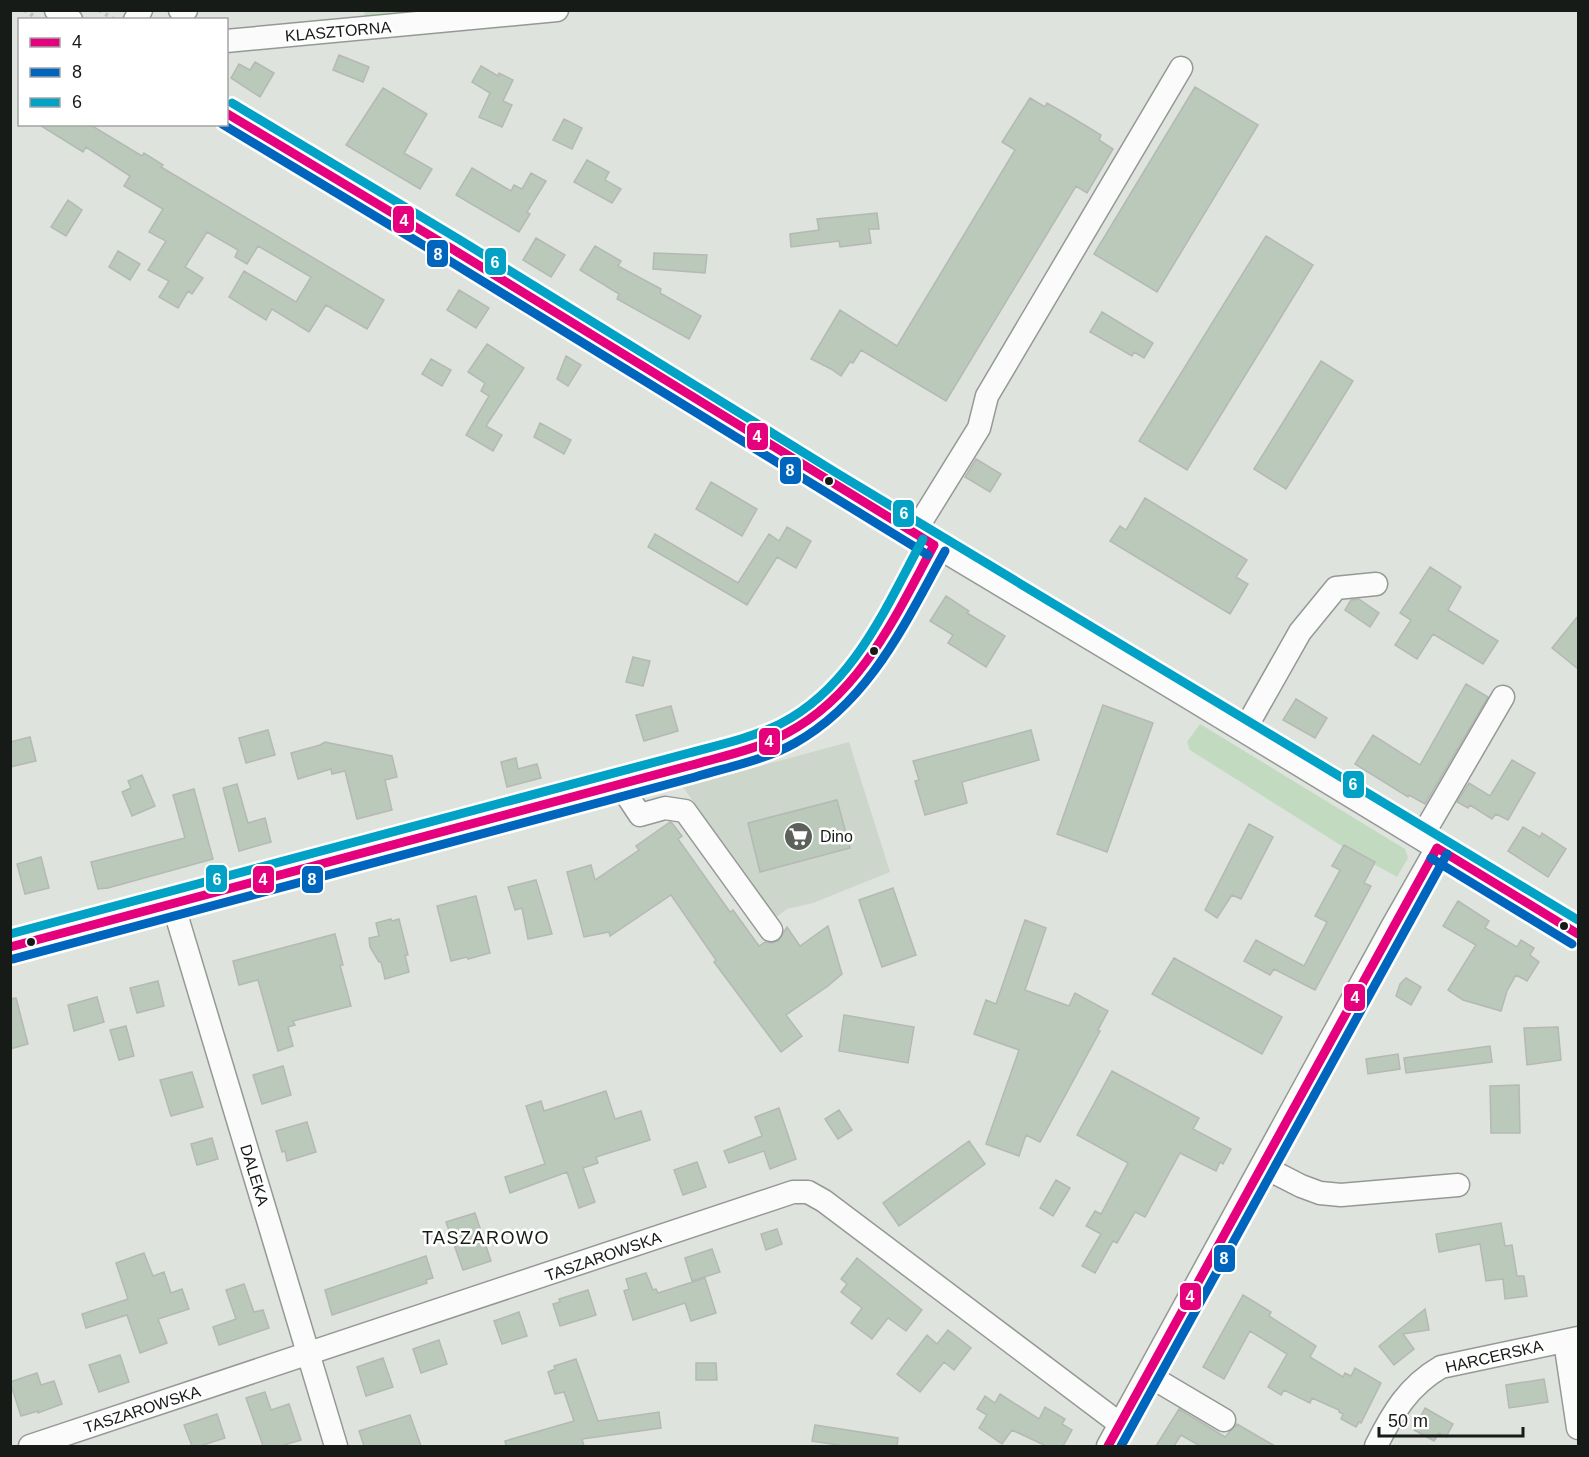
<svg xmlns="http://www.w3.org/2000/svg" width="1589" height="1457" font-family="Arial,sans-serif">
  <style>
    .built { fill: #ccd6cb }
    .green { fill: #c2dbc0 }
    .building { fill: #bac9b9; stroke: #b5b9b4; stroke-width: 1.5 }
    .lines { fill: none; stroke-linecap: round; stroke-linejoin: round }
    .minor-casing { stroke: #959995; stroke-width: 25 }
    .path { stroke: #bfc1be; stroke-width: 4; stroke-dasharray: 3 4.5; stroke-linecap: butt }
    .minor { stroke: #fafbfa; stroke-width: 22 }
    .bus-1-casing { stroke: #fff; stroke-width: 14 }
    .bus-2-casing { stroke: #fff; stroke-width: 14 }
    .bus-3-casing { stroke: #fff; stroke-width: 14 }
    .bus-1 { stroke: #e5007d; stroke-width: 9 }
    .bus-2 { stroke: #0065bd; stroke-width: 9 }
    .bus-3 { stroke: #01a2c5; stroke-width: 9 }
    .bus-dot { fill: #171b17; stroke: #fff; stroke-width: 2 }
    .labels { text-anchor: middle; stroke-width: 5; stroke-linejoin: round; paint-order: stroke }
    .street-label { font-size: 16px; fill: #171b17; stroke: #fff }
    .poi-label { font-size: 16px; fill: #171b17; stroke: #fff; text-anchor: start }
    .neighbourhood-label { font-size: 18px; letter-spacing: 1.5px; fill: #171b17; stroke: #fff }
    .line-badge { stroke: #fff; stroke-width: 2 }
    .badge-label { font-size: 16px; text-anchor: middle; font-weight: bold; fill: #fff }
  </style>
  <rect width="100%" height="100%" fill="#dee3dd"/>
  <path class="built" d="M849,742L890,872L813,903L787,909L775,918L683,787Z"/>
  <path class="green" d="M364,10L475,11L366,21Z
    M1200,724L1405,849L1408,858L1397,877L1345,848L1190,750L1187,742Z"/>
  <path class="building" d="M339,55L369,67L363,82L333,70Z
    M255,62L274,73L260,97L231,78L239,64L250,70Z
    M481,66L498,76L499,73L513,80L503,101L512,105L502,127L479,117L490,93L472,82Z
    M1195,87L1258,125L1157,292L1094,254Z
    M383,88L427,114L404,153L432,169L420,189L346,145Z
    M1030,98L1045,107L1047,103L1068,115L1101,135L1099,140L1113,149L1087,193L1076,186L946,401L861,350L853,363L850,362L841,376L831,369L811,359L840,310L897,346L1015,150L1002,142Z
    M564,119L582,128L572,149L553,140Z
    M38,124H89L142,156L144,153L163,165L161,167L384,300L367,329L326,305L309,332L272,309L266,320L229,297L244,271L296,302L311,277L258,246L247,264L235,257L238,250L207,232L185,267L203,278L192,294L188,291L178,308L159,297L169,281L148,270L166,241L149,232L163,209L124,186L130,176L86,147L83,152Z
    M587,160L609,172L605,180L621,189L612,203L574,182Z
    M472,168L511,191L514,185L522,189L531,173L546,181L527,212L530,214L519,232L456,195Z
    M68,200L82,210L66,236L51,227Z
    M877,213L879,229H869L871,243L840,247L839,241L791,247L790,234L819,230L817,219Z
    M1266,236L1313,265L1187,470L1139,441Z
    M536,238L565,255L551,277L523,260Z
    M595,246L621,261L618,266L661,289L660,293L701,316L689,339L617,299L619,294L580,270Z
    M118,251L140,264L130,280L109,267Z
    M654,253L707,255L705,273L653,269Z
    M459,290L489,308L476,328L447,310Z
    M1102,312L1153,343L1144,358L1134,352L1132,356L1090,332Z
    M487,344L524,368L486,426L502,435L493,451L466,435L489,396L481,391L485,383L468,372Z
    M566,356L581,365L568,386L557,379Z
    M431,359L451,370L442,386L422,374Z
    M1321,361L1353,381L1286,489L1254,469Z
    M540,423L571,440L564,454L534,437Z
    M976,459L1001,474L990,492L965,477Z
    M711,482L757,509L742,536L696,509Z
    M1145,498L1247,560L1236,577L1248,584L1230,614L1110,541L1120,526L1126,530Z
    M787,527L811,541L796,568L777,557L747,605L648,547L655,534L738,583L769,534L779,541Z
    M1430,567L1461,587L1448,610L1498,641L1483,664L1433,634L1417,659L1395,645L1411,620L1400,613Z
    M946,596L969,611L967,613L1005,636L986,667L948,643L953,635L930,621Z
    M1359,599L1379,613L1370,627L1345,610L1351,600Z
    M1578,616V669L1552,648Z
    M633,657L650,661L643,686L626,682Z
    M1466,684L1488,697L1425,804L1409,795L1408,797L1355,764L1373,735L1420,765Z
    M1296,699L1327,718L1315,738L1283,720Z
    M1103,705L1153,723L1107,852L1057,834Z
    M671,706L678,731L644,741L636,715Z
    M268,730L275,755L246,763L239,738Z
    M1031,730L1039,760L962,782L967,803L925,815L915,781L919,780L913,761Z
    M30,737L36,761L10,767V742Z
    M325,742L392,756L397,777L385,780L392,810L357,819L345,771L332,774L331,769L298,779L291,753L320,745Z
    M516,758L518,769L537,764L541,778L507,787L501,762Z
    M1512,760L1535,773L1508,820L1496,814L1492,819L1470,805L1468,808L1457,802L1469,783L1490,796Z
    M142,775L155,806L132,816L122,792L131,788L128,781Z
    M237,784L248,823L265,818L271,842L239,851L223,788Z
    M194,789L213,859L108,888L98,889L91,862L185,838L173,795Z
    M837,800L850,848L760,872L748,823Z
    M670,822L672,823L682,836L678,839L730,912L733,910L759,946L765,942L772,943L778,941L787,927L800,946L828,926L842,974L828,986L786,1015L802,1036L781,1052L714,962L716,960L671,895L610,936L609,932L584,937L567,872L591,865L595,880L639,850L636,846Z
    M1249,824L1273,837L1241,899L1232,895L1217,918L1205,910Z
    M1523,827L1540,837L1542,833L1566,849L1548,877L1508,851Z
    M1344,845L1375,862L1364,883L1371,886L1315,990L1274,969L1270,975L1244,961L1256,940L1304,966L1327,922L1315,916L1340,870L1332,866Z
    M41,857L49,888L25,894L17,864Z
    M536,880L552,934L528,939L522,908L515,910L508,887Z
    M893,888L916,955L882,967L859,900Z
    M476,896L490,953L468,959L467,957L451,961L437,906Z
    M1458,901L1489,921L1485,928L1517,947L1521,940L1534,948L1530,955L1539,962L1527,981L1516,975L1507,991L1501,1011L1463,1000L1448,990L1476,945L1443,926Z
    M391,919L392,921L399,919L408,955H405L409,972L385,979L381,962H379L370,947L369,938L379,936L376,923Z
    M1025,920L1046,928L1025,990L1069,1006L1075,993L1108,1011L1098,1030L1100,1031L1040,1142L1026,1135L1019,1156L986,1144L1019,1050L974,1034L986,1000L996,1004Z
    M335,934L343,965H340L351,1006L293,1021L295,1025L288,1027L293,1046L278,1051L258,980L239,985L233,961Z
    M1174,958L1282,1017L1262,1054L1152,994Z
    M1406,978L1421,987L1411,1005L1396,996L1400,984Z
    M158,981L164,1006L137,1013L130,988Z
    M97,997L104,1022L74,1031L68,1005Z
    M16,998L28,1044L10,1049V999Z
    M844,1015L914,1027L908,1063L839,1051Z
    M126,1026L134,1056L119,1060L110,1030Z
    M1558,1027L1561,1060L1527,1065L1524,1028Z
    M1490,1046L1492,1062L1406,1073L1404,1058Z
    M1398,1054L1400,1069L1368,1074L1366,1059Z
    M283,1066L291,1095L262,1104L253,1075Z
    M1112,1071L1199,1118L1193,1129L1231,1149L1223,1164L1220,1162L1216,1171L1180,1153L1145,1217L1135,1212L1117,1243L1113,1241L1095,1273L1082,1266L1101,1234L1086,1226L1095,1211L1101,1214L1128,1163L1077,1135Z
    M192,1072L203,1107L171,1116L160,1080Z
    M1519,1085L1520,1133H1491L1490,1086Z
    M606,1091L615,1119L641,1111L650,1140L596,1157L598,1163L583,1168L595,1202L579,1208L567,1172L510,1193L505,1177L545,1164L526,1106L541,1101L544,1111Z
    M779,1108L796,1159L770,1169L764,1151L729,1163L724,1151L762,1136L755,1117Z
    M839,1110L852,1130L838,1139L825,1119Z
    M307,1122L316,1152L287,1161L285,1151L282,1152L276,1131Z
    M212,1138L218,1159L197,1165L191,1144Z
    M969,1141L985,1164L899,1226L883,1203Z
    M697,1162L706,1187L683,1195L674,1170Z
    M1056,1180L1070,1188L1053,1216L1040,1208Z
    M475,1213L491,1261L463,1270L446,1222Z
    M1501,1223L1505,1246L1512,1245L1517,1276H1524L1527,1296L1505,1299L1503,1279L1486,1281L1480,1244L1439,1252L1436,1234Z
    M777,1229L782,1244L766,1250L761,1234Z
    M712,1249L720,1272L692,1281L685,1258Z
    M144,1253L153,1276L164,1272L171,1293L182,1289L189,1309L158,1319L167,1343L140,1353L127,1315L86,1328L82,1314L128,1299L116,1263Z
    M426,1256L433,1278L426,1280L427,1283L332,1315L325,1290Z
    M857,1258L922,1310L906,1331L888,1318L872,1339L851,1323L862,1308L841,1292L847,1284L841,1279Z
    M646,1273L653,1290L656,1289L658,1293L705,1278L716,1313L691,1321L685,1303L633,1320L624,1291L629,1289L626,1279Z
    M244,1284L254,1312L263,1310L269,1328L219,1345L213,1327L236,1319L226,1290Z
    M588,1290L596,1315L560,1326L553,1304L560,1302L559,1299Z
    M1243,1295L1271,1312L1269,1316L1316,1346L1310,1357L1343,1377L1345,1373L1351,1376L1355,1368L1381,1383L1361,1423L1359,1422L1356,1427L1341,1419L1343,1414L1339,1412V1410L1312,1398L1310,1403L1284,1390L1281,1395L1268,1387L1287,1354L1250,1331L1224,1379L1203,1367Z
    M1425,1309L1429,1330L1403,1334L1414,1349L1394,1365L1379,1346Z
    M519,1312L527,1336L502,1344L494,1321Z
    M948,1330L971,1348L954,1370L944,1362L920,1392L897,1374L927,1335L937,1344Z
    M439,1340L447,1364L421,1373L413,1349Z
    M120,1355L129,1382L99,1392L89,1365Z
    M383,1358L393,1387L366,1396L357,1367Z
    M576,1359L598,1421L659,1412L661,1428L582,1439L584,1446H506L505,1441L574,1421L564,1392L555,1394L548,1372L555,1369L554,1366Z
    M696,1363H716L717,1380H696Z
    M37,1373L41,1385L54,1381L62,1404L38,1413V1411L21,1416L10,1382Z
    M1544,1379L1548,1402L1509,1408L1506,1385Z
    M265,1392L271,1410L289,1404L301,1440L281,1446H263L246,1398Z
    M1000,1394L1039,1419L1045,1407L1065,1419L1062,1424L1072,1430L1063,1446H1046L1012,1430L1002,1444L979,1428L987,1415L977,1409L985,1396L995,1403Z
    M1425,1408L1453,1424L1446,1437L1439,1433L1434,1441L1414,1430Z
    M1179,1409L1225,1437L1237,1424L1275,1446H1200L1181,1435L1174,1446H1156Z
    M217,1414L225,1438L200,1446H192L184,1425Z
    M410,1415L421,1446H364L359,1431Z
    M815,1425L898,1438L897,1446H845L812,1441Z"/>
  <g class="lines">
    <defs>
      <path id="minor" d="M56,10L71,20
        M180,10H186
        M135,20L141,10
        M226,41L557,10
        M226,113L454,250L829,482L1178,691L1578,934
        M914,533L979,428L987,396L1181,68
        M1244,731L1300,632L1336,588L1376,584
        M620,785L640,815L665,808L685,811L771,930
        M1421,838L1503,697
        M173,904L336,1446
        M10,947L692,765C724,756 758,748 788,733C863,695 894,615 934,545
        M1262,1166L1301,1186L1320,1193L1341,1195L1458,1185
        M1565,1341L1578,1428
        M1148,1375L1224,1420
        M30,1446L793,1192H808L824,1201L1120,1424
        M1108,1446L1392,927L1437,848
        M1376,1446C1392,1414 1408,1386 1441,1367L1578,1338"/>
    </defs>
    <use href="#minor" class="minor-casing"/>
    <path class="path" d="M24,10L37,18
      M99,10L115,20"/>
    <use href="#minor" class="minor"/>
    <defs>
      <path id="bus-1" d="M226,113L454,250L934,545
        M1437,848L1578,934
        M10,947L692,765C724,756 758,749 787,733C861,694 896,615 934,545
        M1108,1446L1437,848"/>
      <path id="bus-2" d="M222,124L448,260L928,555
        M1431,858L1572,944
        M13,959L695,777C728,767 765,760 795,743C870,701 905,623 945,551
        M1121,1446L1447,854"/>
      <path id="bus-3" d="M232,103L460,240L835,472L1578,920
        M10,934L689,753C719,745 751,738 780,724C853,687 886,607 923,539"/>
    </defs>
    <use href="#bus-1" class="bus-1-casing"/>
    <use href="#bus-2" class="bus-2-casing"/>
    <use href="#bus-3" class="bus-3-casing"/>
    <use href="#bus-1" class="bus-1"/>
    <use href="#bus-2" class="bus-2"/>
    <use href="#bus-3" class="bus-3"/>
  </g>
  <defs>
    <symbol id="supermarket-disc" viewBox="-11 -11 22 22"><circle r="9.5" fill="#5d615c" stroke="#fff"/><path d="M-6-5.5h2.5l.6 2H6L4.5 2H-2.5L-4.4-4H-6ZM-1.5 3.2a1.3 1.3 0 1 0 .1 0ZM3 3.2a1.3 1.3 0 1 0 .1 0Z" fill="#fff"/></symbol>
  </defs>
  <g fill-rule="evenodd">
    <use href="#supermarket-disc" x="782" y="820" width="33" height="33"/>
  </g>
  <g class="bus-dot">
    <circle cx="829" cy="481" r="5"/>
    <circle cx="874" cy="651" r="5"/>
    <circle cx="1564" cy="926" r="5"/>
    <circle cx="31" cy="942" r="5"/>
  </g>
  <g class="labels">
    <g class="street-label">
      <text transform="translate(338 31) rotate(-5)" y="6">KLASZTORNA</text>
      <text transform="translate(255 1175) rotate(73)" y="6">DALEKA</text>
      <text transform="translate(603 1256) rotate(-19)" y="6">TASZAROWSKA</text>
      <text transform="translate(1494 1356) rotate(-13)" y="6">HARCERSKA</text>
      <text transform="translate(142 1409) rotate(-18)" y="6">TASZAROWSKA</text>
    </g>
    <g class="poi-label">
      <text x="820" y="842">Dino</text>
    </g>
    <g class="neighbourhood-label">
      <text x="486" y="1244">TASZAROWO</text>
    </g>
  </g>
  <g class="line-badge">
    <rect x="392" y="205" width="23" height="29" rx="6" fill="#e5007d"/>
    <rect x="426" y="239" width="23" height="29" rx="6" fill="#0065bd"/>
    <rect x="484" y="247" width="23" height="29" rx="6" fill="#01a2c5"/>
    <rect x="746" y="422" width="23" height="29" rx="6" fill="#e5007d"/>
    <rect x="779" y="456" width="23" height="29" rx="6" fill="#0065bd"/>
    <rect x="892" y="499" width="23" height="29" rx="6" fill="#01a2c5"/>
    <rect x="758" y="727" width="23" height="29" rx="6" fill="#e5007d"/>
    <rect x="1342" y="770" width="23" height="29" rx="6" fill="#01a2c5"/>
    <rect x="205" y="864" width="23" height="29" rx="6" fill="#01a2c5"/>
    <rect x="301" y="865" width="23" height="29" rx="6" fill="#0065bd"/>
    <rect x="252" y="865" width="23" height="29" rx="6" fill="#e5007d"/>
    <rect x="1343" y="983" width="23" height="29" rx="6" fill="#e5007d"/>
    <rect x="1213" y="1244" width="23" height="29" rx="6" fill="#0065bd"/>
    <rect x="1179" y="1282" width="23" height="29" rx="6" fill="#e5007d"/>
  </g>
  <g class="badge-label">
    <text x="404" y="226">4</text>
    <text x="438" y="260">8</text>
    <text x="495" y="268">6</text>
    <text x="757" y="442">4</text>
    <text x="790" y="476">8</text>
    <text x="904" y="519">6</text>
    <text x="769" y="747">4</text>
    <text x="1353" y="790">6</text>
    <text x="217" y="885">6</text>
    <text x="312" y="885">8</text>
    <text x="263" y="885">4</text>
    <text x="1355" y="1003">4</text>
    <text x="1224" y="1264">8</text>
    <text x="1190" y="1302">4</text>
  </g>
  <rect width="1589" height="1457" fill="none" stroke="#171b17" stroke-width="24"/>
  <rect x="18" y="18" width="210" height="108" fill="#ffffff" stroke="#a2a4a2" stroke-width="1.5"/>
  <rect x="30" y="38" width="30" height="9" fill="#e5007d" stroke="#a2a4a2" stroke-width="1.5"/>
  <text x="72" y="48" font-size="18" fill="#171b17">4</text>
  <rect x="30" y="68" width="30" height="9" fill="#0065bd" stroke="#a2a4a2" stroke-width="1.5"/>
  <text x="72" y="78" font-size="18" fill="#171b17">8</text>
  <rect x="30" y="98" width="30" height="9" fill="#01a2c5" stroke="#a2a4a2" stroke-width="1.5"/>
  <text x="72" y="108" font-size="18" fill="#171b17">6</text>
  <path d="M1379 1427v9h144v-9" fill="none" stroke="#171b17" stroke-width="3"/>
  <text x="1388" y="1427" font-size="18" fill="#171b17" stroke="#ffffff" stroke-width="4.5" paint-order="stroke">50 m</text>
</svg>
